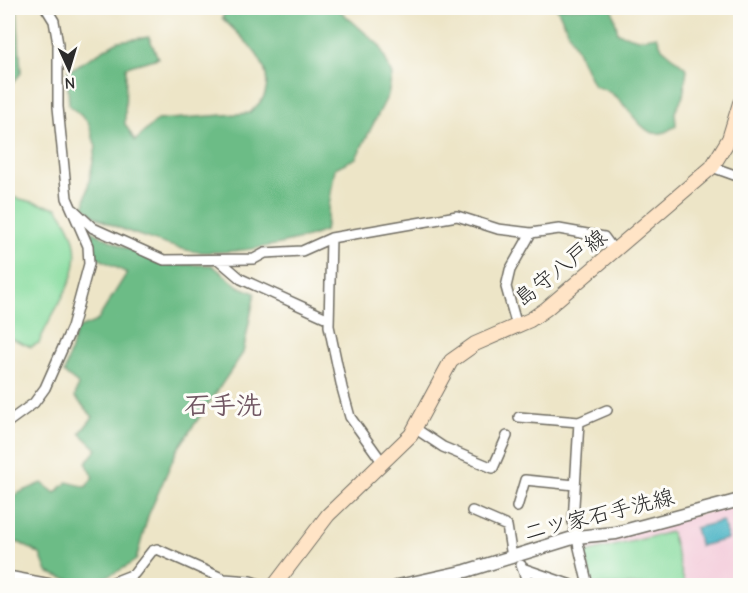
<svg xmlns="http://www.w3.org/2000/svg" width="748" height="593" font-family="'Comic Neue','Klee One',sans-serif">
  <style>
    .built { fill: #f4cfdd }
    .green { fill: #86dc9f; stroke: #588465; stroke-width: 1.5 }
    .forest { fill: #6cbc86; stroke: #4c7458; stroke-width: 1.5 }
    .water { fill: #47b2c4; stroke: #396e78; stroke-width: 1.5 }
    .lines { fill: none; stroke-linecap: round; stroke-linejoin: round }
    .minor-casing { stroke: #6f6c62; stroke-width: 12 }
    .tertiary-casing { stroke: #6f6c62; stroke-width: 15 }
    .secondary-casing { stroke: #6f6c62; stroke-width: 16 }
    .minor { stroke: #fff; stroke-width: 9 }
    .tertiary { stroke: #fff; stroke-width: 12 }
    .secondary { stroke: #ffe4c6; stroke-width: 14 }
    .labels { text-anchor: middle; stroke-width: 6; stroke-linejoin: round; paint-order: stroke }
    .street-label { font-size: 22px; fill: #2b2b2b; stroke: #fdfcf7 }
    .quarter-label { font-size: 26px; font-weight: bold; fill: #715763; stroke: #fdfcf7 }
  </style>
  <rect width="100%" height="100%" fill="#fdfcf7"/>
  <filter id="ink" filterUnits="userSpaceOnUse"><feTurbulence type="fractalNoise" baseFrequency=".0167" numOctaves="2"/><feDisplacementMap in="SourceGraphic" scale="12" xChannelSelector="R" yChannelSelector="G"/><feConvolveMatrix kernelMatrix="1 2 1 2 8 2 1 2 1" color-interpolation-filters="sRGB"/></filter>
  <filter id="wash" filterUnits="userSpaceOnUse"><feTurbulence type="fractalNoise" baseFrequency=".008" numOctaves="4" result="noise"/><feDisplacementMap in="SourceGraphic" scale="24" xChannelSelector="R" yChannelSelector="G"/><feGaussianBlur stdDeviation="1.35" result="paint"/><feColorMatrix in="noise" values="0 0 0 0 0 0 0 0 0 0 0 0 0 0 0 0 0 1.4 0 .05"/><feComposite in="paint" operator="in"/></filter>
  <g filter="url(#wash)">
    <rect width="100%" height="100%" fill="#ede5c7"/>
    <path class="built" d="M740,505V585H590L580,541Z"/>
    <path class="green" d="M8,196L57,208C100,262 58,295 39,343L31,347L8,337Z
      M671,532L685,585H593L585,553Z"/>
    <path class="forest" d="M8,8H17L21,73L8,89Z
      M228,8H337L380,46L392,75L388,95L356,158L335,168L325,231C293,244 234,254 199,252C180,251 115,228 98,218C93,215 88,210 84,206L96,147L88,122L69,105L67,72L118,41L149,37L158,58L126,67L125,124L135,141L157,120L250,113C255,107 263,101 265,94C275,63 242,38 222,18Z
      M557,8H612L618,33L638,39L657,36L662,48L687,69L683,96L675,112L676,125C645,152 634,108 612,94C607,90 600,88 594,86Z
      M89,230L159,264L212,265L238,286L255,293L243,353L177,450L148,516L136,560C105,582 82,588 47,572L40,554L20,543L8,541V503L16,494L42,483L55,493L67,482L86,487L93,477L86,462L97,449L80,433L93,417L75,397L78,384L64,373L77,329L97,321L127,273L96,257Z"/>
    <path class="water" d="M723,521L728,539L700,546L695,528Z"/>
  </g>
  <g filter="url(#ink)">
    <g class="lines">
      <defs>
        <path id="minor" d="M712,167L740,177
          M74,210L93,228L164,260L254,259L265,253L302,251L331,238L457,216L498,229L531,233L559,229L604,237L615,252
          M331,238L329,326L342,388L350,417L383,463
          M219,260L241,279L329,319
          M517,326L506,287L510,270L531,233
          M519,417L579,422
          M8,422L34,403L45,388L72,327L89,264L88,246L67,198L58,107V44L54,21L46,8
          M416,429L443,447L493,468L507,436
          M517,507L525,480L575,485
          M472,511L507,526L512,557
          M521,565L527,581L525,586
          M522,568L574,586
          M8,576L61,586
          M103,586L134,574L152,551L157,549L224,579L250,581L265,586
          M588,586L573,522L579,422L607,410"/>
        <path id="tertiary" d="M398,586L466,571L576,537L616,533L740,500"/>
        <path id="secondary" d="M274,586L328,515L411,435L451,361L475,344L530,320L546,309L712,167L729,139L740,103"/>
      </defs>
      <use href="#minor" class="minor-casing"/>
      <use href="#tertiary" class="tertiary-casing"/>
      <use href="#secondary" class="secondary-casing"/>
      <use href="#minor" class="minor"/>
      <use href="#tertiary" class="tertiary"/>
      <use href="#secondary" class="secondary"/>
    </g>
  </g>
  <g class="labels">
    <g class="street-label">
      <text transform="translate(560 267) rotate(-38)" y="8">島守八戸線</text>
      <text transform="translate(599 514) rotate(-14)" y="8">二ツ家石手洗線</text>
    </g>
    <g class="quarter-label">
      <text x="223" y="414">石手洗</text>
    </g>
  </g>
  <rect width="748" height="593" fill="none" stroke="#fdfcf7" stroke-width="30"/>
  <g transform="translate(69 69) rotate(176)" stroke="#fdfcf7" stroke-width="4.5" paint-order="stroke">
  <path d="M0-4.5L10 22L0 15L-10 22Z" fill="#2b2b2b"/>
  <text y="-9" font-size="16" font-weight="bold" text-anchor="middle" fill="#2b2b2b">N</text>
  </g>
</svg>
